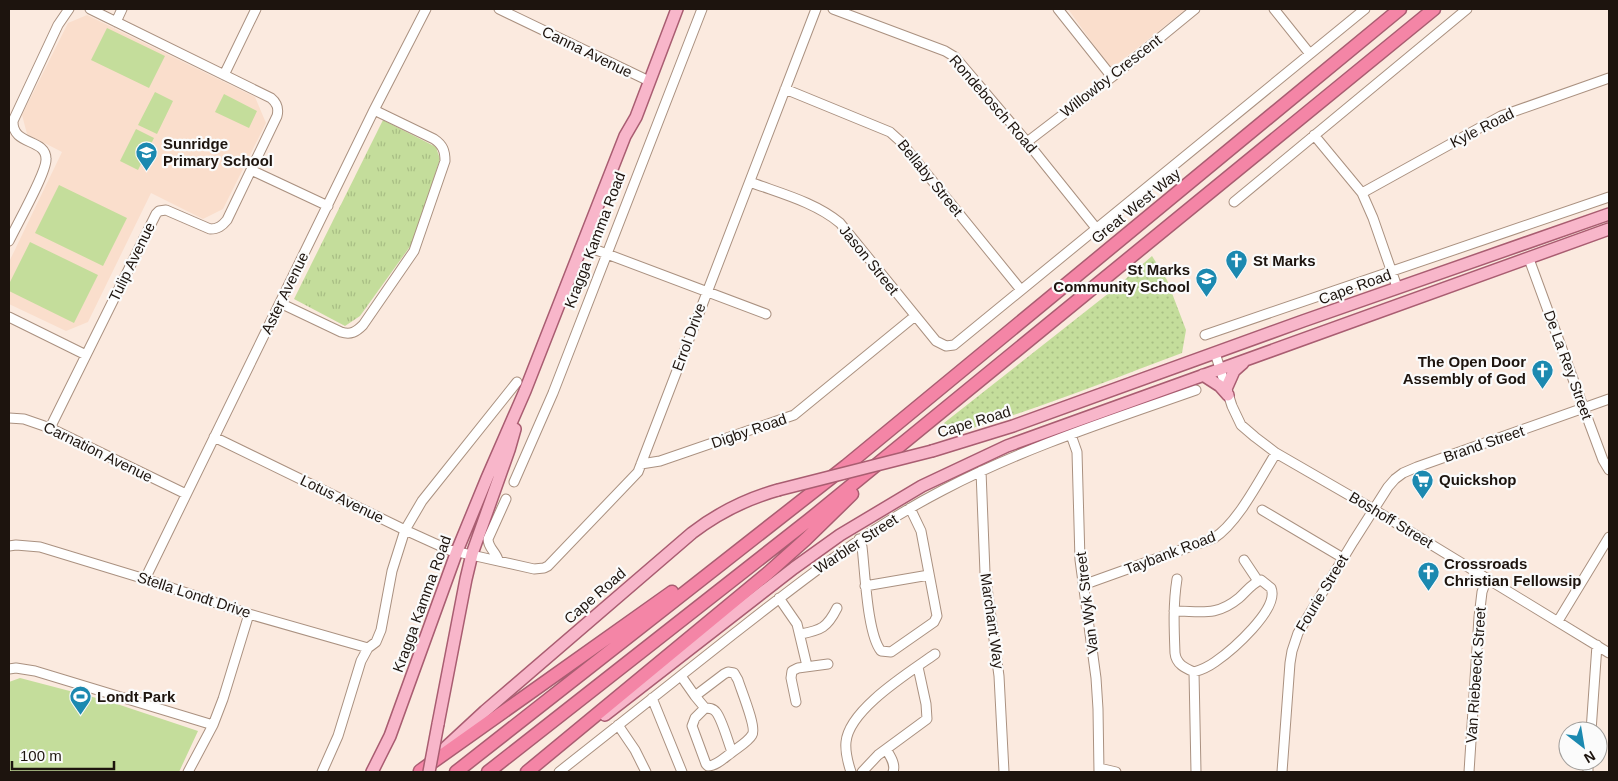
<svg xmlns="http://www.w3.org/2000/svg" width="1618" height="781" font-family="Helvetica,sans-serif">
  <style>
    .built { fill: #fadecc }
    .grass { fill: url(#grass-dots) }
    .park { fill: url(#park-tufts) }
    .pitch { fill: #c4dd9b }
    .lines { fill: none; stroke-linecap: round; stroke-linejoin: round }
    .minor-casing { stroke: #aa9180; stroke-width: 11 }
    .major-casing { stroke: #a95d71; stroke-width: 14 }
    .highway-casing { stroke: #a95d71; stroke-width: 15 }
    .minor { stroke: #fff; stroke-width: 9 }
    .major { stroke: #f8b6ca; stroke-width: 11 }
    .highway { stroke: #f485a6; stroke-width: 12 }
    .major-bridge-casing { stroke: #a95d71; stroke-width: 14; stroke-linecap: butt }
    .major-bridge { stroke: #f8b6ca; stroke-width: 11 }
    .labels { text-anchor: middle; stroke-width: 4.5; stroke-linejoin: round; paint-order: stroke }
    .street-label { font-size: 15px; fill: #1d140e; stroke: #fbfbfb }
    .poi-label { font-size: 15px; font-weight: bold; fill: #1d140e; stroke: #fbfbfb; text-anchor: start }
  </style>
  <defs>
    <pattern id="grass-dots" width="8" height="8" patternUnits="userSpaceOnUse" patternTransform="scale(1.25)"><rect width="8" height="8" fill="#c4dd9b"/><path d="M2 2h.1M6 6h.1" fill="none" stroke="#a8bd84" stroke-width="1.8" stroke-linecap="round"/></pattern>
    <pattern id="park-tufts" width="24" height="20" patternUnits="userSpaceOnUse" patternTransform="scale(1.25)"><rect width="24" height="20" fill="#c4dd9b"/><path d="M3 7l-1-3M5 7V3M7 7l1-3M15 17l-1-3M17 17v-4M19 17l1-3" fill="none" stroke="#a8bd84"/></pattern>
  </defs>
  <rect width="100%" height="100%" fill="#fbeadf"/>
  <path class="built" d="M1068,9H1186L1111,69Z
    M87,15L255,97L266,123L223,209L203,219L151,193L88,322L66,331L9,304V262L62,152L27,134L22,115L68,23Z"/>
  <path class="grass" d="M1152,256L1167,280L1186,330L1182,353C1104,382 1026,414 945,436L944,423L1114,289Z"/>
  <path class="park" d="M383,120L436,147L440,159L414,241L360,316L345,326L294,299Z"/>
  <path class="pitch" d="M107,28L165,56L149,88L91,60Z
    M155,92L173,101L157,134L138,125Z
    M224,94L257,111L249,128L215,112Z
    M136,129L154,138L138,170L120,161Z
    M59,185L127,218L103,266L35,233Z
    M30,242L98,275L74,323L9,291V284Z
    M20,678L108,701L198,731L179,772H9V682Z"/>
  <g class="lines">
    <defs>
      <path id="minor" d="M499,9L649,81
        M833,9L945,51L955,57L1027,142L1096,228
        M1058,9L1112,77
        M1274,9L1310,54
        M116,22L122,9
        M224,75L256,9
        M785,89L890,132L900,141L1021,290
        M1314,135L1362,193L1373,218L1397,287
        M1027,142L1112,77L1195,9
        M251,170L328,206
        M750,182C779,193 815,202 840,223L936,341L946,346L954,345L1365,9
        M1362,193L1501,116L1609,78
        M1234,202L1467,9
        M9,241C16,226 47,172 46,159C46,138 12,146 13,121L58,25L69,9
        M583,245L766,314
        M1529,259L1584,409L1603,460L1609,470
        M280,303L341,332C351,335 356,332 363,325L414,251L445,161C445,151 443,145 434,139L374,110
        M9,317L86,355
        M1205,335L1609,197
        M1215,353L1232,406L1241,425L1255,437L1276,453L1373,509L1609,653
        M9,418L24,419L50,428L186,494
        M50,428L156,214L159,211L166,210L210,229C218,229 222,226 227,220L277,116C279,108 277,103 271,98L90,9
        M1071,435L1077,452L1080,560L1096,678L1098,709L1099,772
        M214,437L405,530L449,550L534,569L544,568L548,566L638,472L816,9
        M641,464L660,461L794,415L915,316
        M981,471L985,573L999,676L1004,772
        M514,482L553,393L702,9
        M1262,510L1343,558
        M859,539L862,547C865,570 867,634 881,651L891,652L934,622L937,616L921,531L910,508
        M9,546L16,545L40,547L145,579L249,614L368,648L376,642L381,630L392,571L405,530L422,501L517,382
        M498,560C496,552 488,548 488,539L506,499
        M1244,560L1258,581
        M145,579L374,110L426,9
        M1083,585L1214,538C1238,523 1261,477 1276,453
        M865,586L929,575
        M779,598L797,624L807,666
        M1174,611C1201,611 1216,617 1239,598C1246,592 1252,583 1261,580L1271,588C1280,609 1231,651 1215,662C1208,667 1201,670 1194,672C1185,668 1176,664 1175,653C1174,628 1173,604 1177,579
        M1558,621L1609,537
        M801,634C821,630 827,628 837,608
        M9,669L16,668L35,671L213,725
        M1194,672L1196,772
        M681,676L695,696
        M652,698L682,772
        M796,702L791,678L792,671L798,668L828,664
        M705,708L695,696L724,674L728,672L734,673L738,680C741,690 757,728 752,735C748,742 737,748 731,753C724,758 716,766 708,766L706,764L692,726L695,718L705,708C709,708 713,708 716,712C722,719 728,742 732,752
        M618,725L635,750L646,772
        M1591,731L1597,645
        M886,749C890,756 896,764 893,772
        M1099,768L1116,772
        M188,772L213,725L223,699L249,614
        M322,772L338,736L361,661L368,648
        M559,772C616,727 674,681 731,636C800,582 864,531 943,490C1023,448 1111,420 1196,390
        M851,772C848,763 845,752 846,742C849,709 910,672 935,654
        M862,772L878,755L927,719L926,704L918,667
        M1282,772L1290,663L1292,651L1298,633L1353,542L1388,487L1395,479L1403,473L1417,467L1609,399
        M1469,772L1479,617L1482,592L1487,578
        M1588,772V761"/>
      <path id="major" d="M1203,375L1220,386L1228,395
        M1226,389L1234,371L1243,363
        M932,451L1013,426L1303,321L1609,214
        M605,715L794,568L840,535L922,486L1007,446L1609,229
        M438,724L466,579L472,554L509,450L515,429
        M445,748L485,711L692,533C718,513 746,499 778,490
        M372,772L390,736L457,551L487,478L525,391L625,136L636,117L677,9"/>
      <path id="highway" d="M420,771L672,592
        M456,772L846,466L1400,9
        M488,772L809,520L1434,9
        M527,772L768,573L806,539L852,494"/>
    </defs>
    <use href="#minor" class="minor-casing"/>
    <use href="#major" class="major-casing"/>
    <use href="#highway" class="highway-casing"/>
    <use href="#minor" class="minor"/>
    <use href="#major" class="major"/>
    <use href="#highway" class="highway"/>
    <defs>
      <path id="major-bridge" d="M778,490L932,451
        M429,772L438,724"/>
    </defs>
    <use href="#major-bridge" class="major-bridge-casing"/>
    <use href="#major-bridge" class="major-bridge"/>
  </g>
  <defs>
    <symbol id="school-pin" viewBox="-11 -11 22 30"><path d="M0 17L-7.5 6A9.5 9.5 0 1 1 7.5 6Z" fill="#1c89b0" stroke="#fbfbfb"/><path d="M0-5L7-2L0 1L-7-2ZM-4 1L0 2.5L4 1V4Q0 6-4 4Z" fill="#fff"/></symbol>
    <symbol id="church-pin" viewBox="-11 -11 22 30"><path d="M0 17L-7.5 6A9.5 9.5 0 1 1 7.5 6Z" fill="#1c89b0" stroke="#fbfbfb"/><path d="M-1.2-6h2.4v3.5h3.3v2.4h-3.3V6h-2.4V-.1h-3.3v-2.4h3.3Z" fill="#fff"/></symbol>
    <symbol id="supermarket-pin" viewBox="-11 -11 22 30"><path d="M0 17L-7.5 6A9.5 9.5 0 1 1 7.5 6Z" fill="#1c89b0" stroke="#fbfbfb"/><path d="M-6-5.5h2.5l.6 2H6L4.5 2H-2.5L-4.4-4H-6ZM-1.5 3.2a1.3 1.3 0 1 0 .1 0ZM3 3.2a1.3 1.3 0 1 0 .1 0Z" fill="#fff"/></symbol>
    <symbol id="stadium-pin" viewBox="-11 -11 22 30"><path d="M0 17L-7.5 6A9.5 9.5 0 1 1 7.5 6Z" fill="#1c89b0" stroke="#fbfbfb"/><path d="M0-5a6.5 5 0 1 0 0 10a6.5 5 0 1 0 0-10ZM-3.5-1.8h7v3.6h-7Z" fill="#fff"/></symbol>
  </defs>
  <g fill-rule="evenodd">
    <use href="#school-pin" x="134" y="140" width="25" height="34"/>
    <use href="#church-pin" x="1224" y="248" width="25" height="34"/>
    <use href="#school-pin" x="1194" y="266" width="25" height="34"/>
    <use href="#church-pin" x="1530" y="358" width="25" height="34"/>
    <use href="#supermarket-pin" x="1410" y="468" width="25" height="34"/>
    <use href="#church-pin" x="1416" y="560" width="25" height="34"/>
    <use href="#stadium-pin" x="68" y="684" width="25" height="34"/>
  </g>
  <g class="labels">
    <g class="street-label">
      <text transform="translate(587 52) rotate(26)" y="5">Canna Avenue</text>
      <text transform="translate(1111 76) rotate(-38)" y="5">Willowby Crescent</text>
      <text transform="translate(993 104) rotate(49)" y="5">Rondebosch Road</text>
      <text transform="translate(1482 128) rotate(-27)" y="5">Kyle Road</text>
      <text transform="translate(930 178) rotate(51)" y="5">Bellaby Street</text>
      <text transform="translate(1136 206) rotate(-39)" y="5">Great West Way</text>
      <text transform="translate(595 240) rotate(-69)" y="5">Kragga Kamma Road</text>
      <text transform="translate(869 260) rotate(51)" y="5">Jason Street</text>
      <text transform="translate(132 262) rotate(-64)" y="5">Tulip Avenue</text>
      <text transform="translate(1355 287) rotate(-20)" y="5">Cape Road</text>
      <text transform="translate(285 293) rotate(-64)" y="5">Aster Avenue</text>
      <text transform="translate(689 337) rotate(-70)" y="5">Errol Drive</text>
      <text transform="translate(1568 365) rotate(70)" y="5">De La Rey Street</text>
      <text transform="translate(974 422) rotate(-17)" y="5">Cape Road</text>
      <text transform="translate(749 431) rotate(-19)" y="5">Digby Road</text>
      <text transform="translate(1484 444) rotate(-19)" y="5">Brand Street</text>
      <text transform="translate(98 452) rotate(26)" y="5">Carnation Avenue</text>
      <text transform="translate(342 499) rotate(26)" y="5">Lotus Avenue</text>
      <text transform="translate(1391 520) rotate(31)" y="5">Boshoff Street</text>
      <text transform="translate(856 544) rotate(-33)" y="5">Warbler Street</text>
      <text transform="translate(1170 553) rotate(-21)" y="5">Taybank Road</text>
      <text transform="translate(1322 593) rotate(-59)" y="5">Fourie Street</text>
      <text transform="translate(194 595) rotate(18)" y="5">Stella Londt Drive</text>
      <text transform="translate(595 596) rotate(-41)" y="5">Cape Road</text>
      <text transform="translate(1087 603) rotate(-97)" y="5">Van Wyk Street</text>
      <text transform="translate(422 604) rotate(-70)" y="5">Kragga Kamma Road</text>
      <text transform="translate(992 621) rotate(82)" y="5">Marchant Way</text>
      <text transform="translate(1476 675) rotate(-86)" y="5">Van Riebeeck Street</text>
    </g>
    <g class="poi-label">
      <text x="163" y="149">Sunridge<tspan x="163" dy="17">Primary School</tspan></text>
      <text x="1253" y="266">St Marks</text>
      <text x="1190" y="275" text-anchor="end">St Marks<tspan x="1190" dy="17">Community School</tspan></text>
      <text x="1526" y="367" text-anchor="end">The Open Door<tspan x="1526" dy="17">Assembly of God</tspan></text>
      <text x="1439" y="485">Quickshop</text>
      <text x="1444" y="569">Crossroads<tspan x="1444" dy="17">Christian Fellowsip</tspan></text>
      <text x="97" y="702">Londt Park</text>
    </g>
  </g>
  <rect width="1618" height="781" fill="none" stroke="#1d140e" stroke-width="20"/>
  <g transform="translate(1583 746) rotate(149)"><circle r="24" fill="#fbfbfb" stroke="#a29f9c"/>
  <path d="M0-4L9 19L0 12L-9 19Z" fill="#1c89b0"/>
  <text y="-8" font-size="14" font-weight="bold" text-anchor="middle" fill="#1d140e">N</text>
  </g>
  <path d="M12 761v8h102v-8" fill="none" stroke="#1d140e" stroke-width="2.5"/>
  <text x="20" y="761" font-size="15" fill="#1d140e" stroke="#fbfbfb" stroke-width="4" paint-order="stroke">100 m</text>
</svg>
